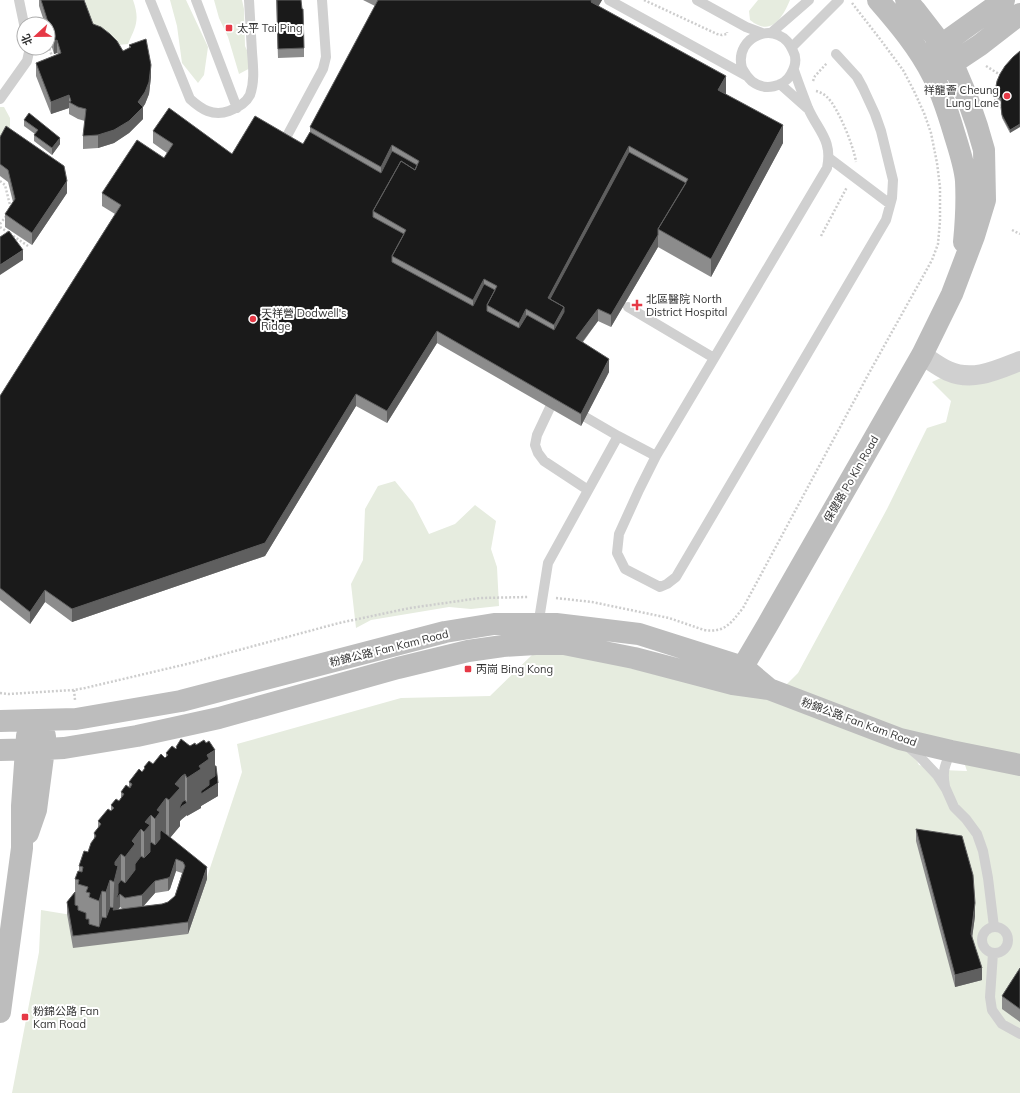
<svg xmlns="http://www.w3.org/2000/svg" width="1020" height="1093" font-family="Mulish,'Noto Sans SC',sans-serif">
  <style>
    .green { fill: #e6ecdf; fill-rule: evenodd }
    .lines { fill: none; stroke-linecap: round; stroke-linejoin: round }
    .path { stroke: #cdcdcd; stroke-width: 2.5; stroke-dasharray: 2 2; stroke-linecap: butt }
    .lane { stroke: #d0d0d0; stroke-width: 10 }
    .street { stroke: #d0d0d0; stroke-width: 20 }
    .secondary { stroke: #bdbdbd; stroke-width: 22 }
    .wall { fill: #8c8c8c; fill-rule: evenodd }
    .shaded-wall { fill: #5f5f5f }
    .building { fill: #1a1a1a; stroke: #5f5f5f }
    .poi-dot { fill: #e63946; stroke: #fff; stroke-width: 1.5 }
    .labels { text-anchor: middle; stroke-width: 4; stroke-linejoin: round; paint-order: stroke }
    .poi-label { font-size: 11px; fill: #333; stroke: #fff; text-anchor: start }
    .street-label { font-size: 11px; fill: #333; stroke: #fff }
  </style>
  <rect width="100%" height="100%" fill="#fff"/>
  <path class="green" d="M85,0H133C140,20 136,26 128,44L118,45L97,38L87,12Z
    M170,0H186L208,47L204,75L198,83L182,63L177,26Z
    M214,0H242L244,9L245,46L254,66L239,74L228,37L219,18Z
    M758,0H790C785,12 775,33 758,25C755,24 753,22 750,20L749,11Z
    M0,107H4L10,118V140L0,154Z
    M1020,357V1093H12L39,952L41,910L188,934L242,772L237,744L401,698L490,696L537,650L634,661L773,698L798,673L887,509L927,428L946,422L951,401L932,382L954,372ZM905,736L961,753L967,771L941,770L919,765Z
    M395,481L413,503L429,534L455,524L475,505L496,521L491,549L497,567L499,606L471,609L449,607L371,620L356,628L351,584L363,560L365,509L378,486Z"/>
  <g class="lines">
    <path class="path" d="M644,0L717,34L722,35L727,34V32
      M38,17L40,24
      M48,45L53,59
      M986,66L1002,76
      M813,81L815,76L827,63
      M816,91C820,92 824,94 827,97C838,107 854,147 856,162
      M0,181L5,185L11,209
      M0,224L7,215
      M0,227L28,246
      M1012,230L1020,234
      M821,236L847,187
      M556,598L592,602L669,618L704,630C725,633 731,623 743,608L868,375L932,260L938,244L940,221V187L937,163L931,133L924,113L914,91L903,70L880,39L852,3
      M74,690L75,700
      M0,693L8,694L74,690L85,688L187,664L339,623L410,608L480,598L529,597"/>
    <path class="lane" d="M19,0L24,24
      M150,0L190,99C201,109 213,117 229,111C237,108 246,103 250,95C255,81 253,66 252,52C251,35 250,17 249,0
      M196,0L237,108
      M609,0L747,76C749,78 751,81 753,82C765,91 784,87 791,74C795,67 797,58 793,51C780,18 733,35 742,68C743,70 745,73 747,76
      M697,0L746,27L762,33
      M771,33L809,0
      M792,47L839,0
      M780,84L807,108
      M0,99L27,61L29,52V48
      M281,147L323,69L326,57L322,0
      M829,158L890,204
      M628,307L714,358
      M554,399L537,435L535,445L538,453L544,461L588,490
      M575,411L618,436
      M656,456L639,490L619,534L617,553L625,569L660,587L667,584L676,577L886,220L892,198L893,180L881,131L875,114L863,88L857,77L836,54
      M538,626L548,563L618,436L656,456L827,168C833,140 818,131 808,108C803,95 798,82 794,70
      M907,746L920,757L937,775L946,789L954,807L966,819L977,834L983,851L988,878L994,927
      M945,786C942,771 945,765 951,751
      M982 940a13 13 0 1 1 26 0a13 13 0 1 1-26 0Z
      M993,953L990,997L992,1010L1002,1024L1020,1034"/>
    <path class="street" d="M922,355C930,360 939,367 948,371C973,382 997,370 1020,361"/>
    <path class="secondary" d="M878,0C898,23 919,48 933,76C943,95 949,116 955,136C959,149 965,167 966,181C967,201 966,222 964,242
      M930,53L1004,0
      M941,71L980,45L1020,14
      M735,680L768,624L922,355L952,294L974,236L985,200L984,150L977,126L967,97L953,64L942,45L915,10L906,0
      M0,721L76,719L181,701L445,632L494,624H556L639,634L743,667L769,689
      M0,750L44,749L64,748L137,736L219,718L398,668L468,651L503,646L536,644H564L634,658L733,684L769,689L900,739L951,751L1020,765
      M28,833L36,810L44,749L45,736
      M0,1012L22,848V806L27,736"/>
  </g>
  <path class="wall" d="M39,0H84L93,24L123,51L129,48V45L151,77L149,94L145,104L143,107V119L129,133L114,143L98,148L83,149V136L85,121L78,119L69,114V108L51,114L36,76V63L58,54L57,53L54,54L48,34V24H45L39,6Z
    M276,0H301L304,48V57L278,58Z
    M363,0H602L598,6L726,94L783,143L711,277L658,247L611,327L598,321L583,342L609,372L581,426L437,343L387,423L356,406L265,556L72,622L45,602L30,624L0,600V396L115,214L102,206V193L164,158L167,153L153,143V131L232,154L303,144L310,132V127L375,6Z
    M1020,51L1010,133L1002,118L1001,110V101H994V97Z
    M24,120L60,144L52,155L34,141V135L35,134L24,126Z
    M0,137L67,193L32,245L5,227V214L13,202L8,182L0,176Z
    M196,745L215,766L218,796L201,806V808L187,816V815L182,819L180,821V826L170,838L207,879L188,934L73,948L67,914V902L75,892V879L79,871V866L88,852L94,839V833L98,828V821L111,811V805L119,801L121,798V792L129,788V782L142,772L144,770V767L153,764L165,758L166,757V753L176,749V747ZM176,871L182,873L175,896L168,902L162,904L143,906L155,893L168,891L170,889ZM120,907L123,909H118Z
    M916,829L975,916L972,937L982,980L955,987L916,841Z
    M1020,968V1022L1002,1009V996Z"/>
  <path class="shaded-wall" d="M592,0H602L591,20V2Z
    M57,40V53L54,54V41Z
    M151,65V77L149,94L145,104L143,107V119L129,133L114,143L98,148V135L138,102Z
    M726,76V94L718,108V90Z
    M69,95V108L51,114V102Z
    M1020,124V127L1010,133V130Z
    M783,125V143L711,277V259Z
    M60,138V144L52,155V148Z
    M392,145V163L381,185V167Z
    M629,146V164L548,304V298Z
    M67,181V193L32,245V233Z
    M658,235V247L611,327V315Z
    M23,250V260L0,275V265Z
    M484,279V297L473,318V300Z
    M564,307V325L554,342V325Z
    M526,309V327L519,340V323Z
    M598,309V321L576,350V338Z
    M437,331V343L387,423V411Z
    M609,359V372L581,426V414Z
    M356,394V406L265,556L72,622V609Z
    M45,590V602L30,624V612Z
    M215,750V785L218,783V796L201,806V808L187,816V778L207,755Z
    M177,771L185,774V804L187,803V815L182,819L180,821V826L169,839V800Z
    M166,798V836L155,857V819L157,810Z
    M151,815V854L144,870V832L145,822Z
    M141,829V868L125,895V857L132,841Z
    M121,854V893L120,894V907L117,911L113,910L115,865V862Z
    M176,859V871L170,889L168,891V878Z
    M207,867V879L188,934V922Z
    M110,880V919L106,931V892Z
    M155,881V893L142,908V895Z
    M102,891V930L99,933V901Z
    M975,903V916L971,946V934Z
    M982,968V980L955,987V975Z"/>
  <path class="building" d="M41,0H84L93,24L101,27L110,34L117,41L123,51L131,47L129,45L146,39L151,65L149,82L145,92L138,102L143,107L129,121L114,130L98,135L83,136L86,109L78,107L69,102L71,101L69,95L51,102L36,63L61,53L57,40L54,41Z
    M277,0H301L302,9H303L304,48L278,49Z
    M378,0H592L591,2L726,76L718,90L783,125L711,259L658,229L688,179L629,146L548,298L564,307L554,325L526,309L519,323L487,305L497,286L484,279L473,300L392,256L406,230L373,211L401,161L415,170L419,161L392,145L381,167L310,127Z
    M1020,51V124L1010,130L1002,115L1001,107V98L994,97L997,81L1000,74L1005,66L1013,57Z
    M169,108L232,154L255,116L303,144L310,132L381,173L392,151L417,165L415,170L401,161L373,211V217L404,234L392,256V262L473,306L484,284L495,290L487,305V311L519,328L527,315L554,330L564,312V307L550,299L629,152L686,183L658,229V235L611,315L598,309L576,338L609,359L581,414L437,331L387,411L356,394L265,543L72,609L45,590L30,612L0,588V396L121,205L102,193L137,140L164,158L173,144L153,131Z
    M29,113L60,138L52,148L34,135L38,130L24,120Z
    M6,126L64,166L67,181L32,233L5,214L15,199L8,170L0,164V137Z
    M9,231L23,250L0,265V237Z
    M181,739L190,746L195,743L196,745L204,740L206,743L209,741L215,750L207,755L209,759L199,766L201,769L187,778L185,774L182,776L175,784L180,788L169,800L166,798L157,810L160,812L155,819L151,815L145,822L150,825L144,832L141,829L132,841L135,844L125,857L121,854L115,862V865L118,866L114,882L110,880L106,892L102,891L99,901L89,897L90,893L86,892L88,887L78,884L79,880L75,879L78,871L82,872L83,867L79,866L84,851L88,852L91,843L96,836L94,833L101,824L98,821L108,809L111,811L114,808L111,805L116,799L119,801L124,794L121,792L126,785L130,788L132,784L129,782L139,769L142,772L145,768L144,767L149,761L153,764L161,754L165,758L168,755L166,753L172,746L176,749L177,748L176,747Z
    M215,766H216L218,783L201,794V791L209,785V780L215,776Z
    M185,800L187,803L182,806L180,809V806L182,802Z
    M916,829L962,836L973,875L975,903L971,934L982,968L955,975Z
    M161,830L207,867L188,922L73,936L67,902L75,892V905L78,906V910L86,913V919H89V924L99,927L102,917L106,918L110,907L114,908L113,910L162,904L168,902L175,896L185,866L183,862L176,859L170,877L168,878L155,881L142,895L125,898L120,894L116,899L118,893V884L121,880L125,883L135,870V864L141,856L144,858L150,852V843L151,842L155,845L160,839V832Z
    M1020,968V1009L1002,996Z"/>
  <g class="poi-dot">
    <rect x="225" y="24" width="8" height="8" rx="2"/>
    <circle cx="1007" cy="96" r="4"/>
    <path d="M635 299h4v4h4v4h-4v4h-4v-4h-4v-4h4z"/>
    <circle cx="253" cy="319" r="4"/>
    <rect x="464" y="665" width="8" height="8" rx="2"/>
    <rect x="21" y="1013" width="8" height="8" rx="2"/>
  </g>
  <g class="labels">
    <g class="poi-label">
      <text x="237" y="32">太平 Tai Ping</text>
      <text x="999" y="94" text-anchor="end">祥龍薈 Cheung<tspan x="999" dy="13">Lung Lane</tspan></text>
      <text x="646" y="303">北區醫院 North<tspan x="646" dy="13">District Hospital</tspan></text>
      <text x="261" y="317">天祥營 Dodwell's<tspan x="261" dy="13">Ridge</tspan></text>
      <text x="476" y="673">丙崗 Bing Kong</text>
      <text x="33" y="1015">粉錦公路 Fan<tspan x="33" dy="13">Kam Road</tspan></text>
    </g>
    <g class="street-label">
      <text transform="translate(851 479) rotate(-60)" y="4">保健路 Po Kin Road</text>
      <text transform="translate(389 648) rotate(-14)" y="4">粉錦公路 Fan Kam Road</text>
      <text transform="translate(859 722) rotate(20)" y="4">粉錦公路 Fan Kam Road</text>
    </g>
  </g>
  <g transform="translate(36 36) rotate(248)"><circle r="19" fill="#ffffff" stroke="#adadad"/>
  <path d="M0-3L7 15L0 10L-7 15Z" fill="#e63946"/>
  <text y="-6" font-size="11" font-weight="bold" text-anchor="middle" fill="#333333">北</text>
  </g>
</svg>
